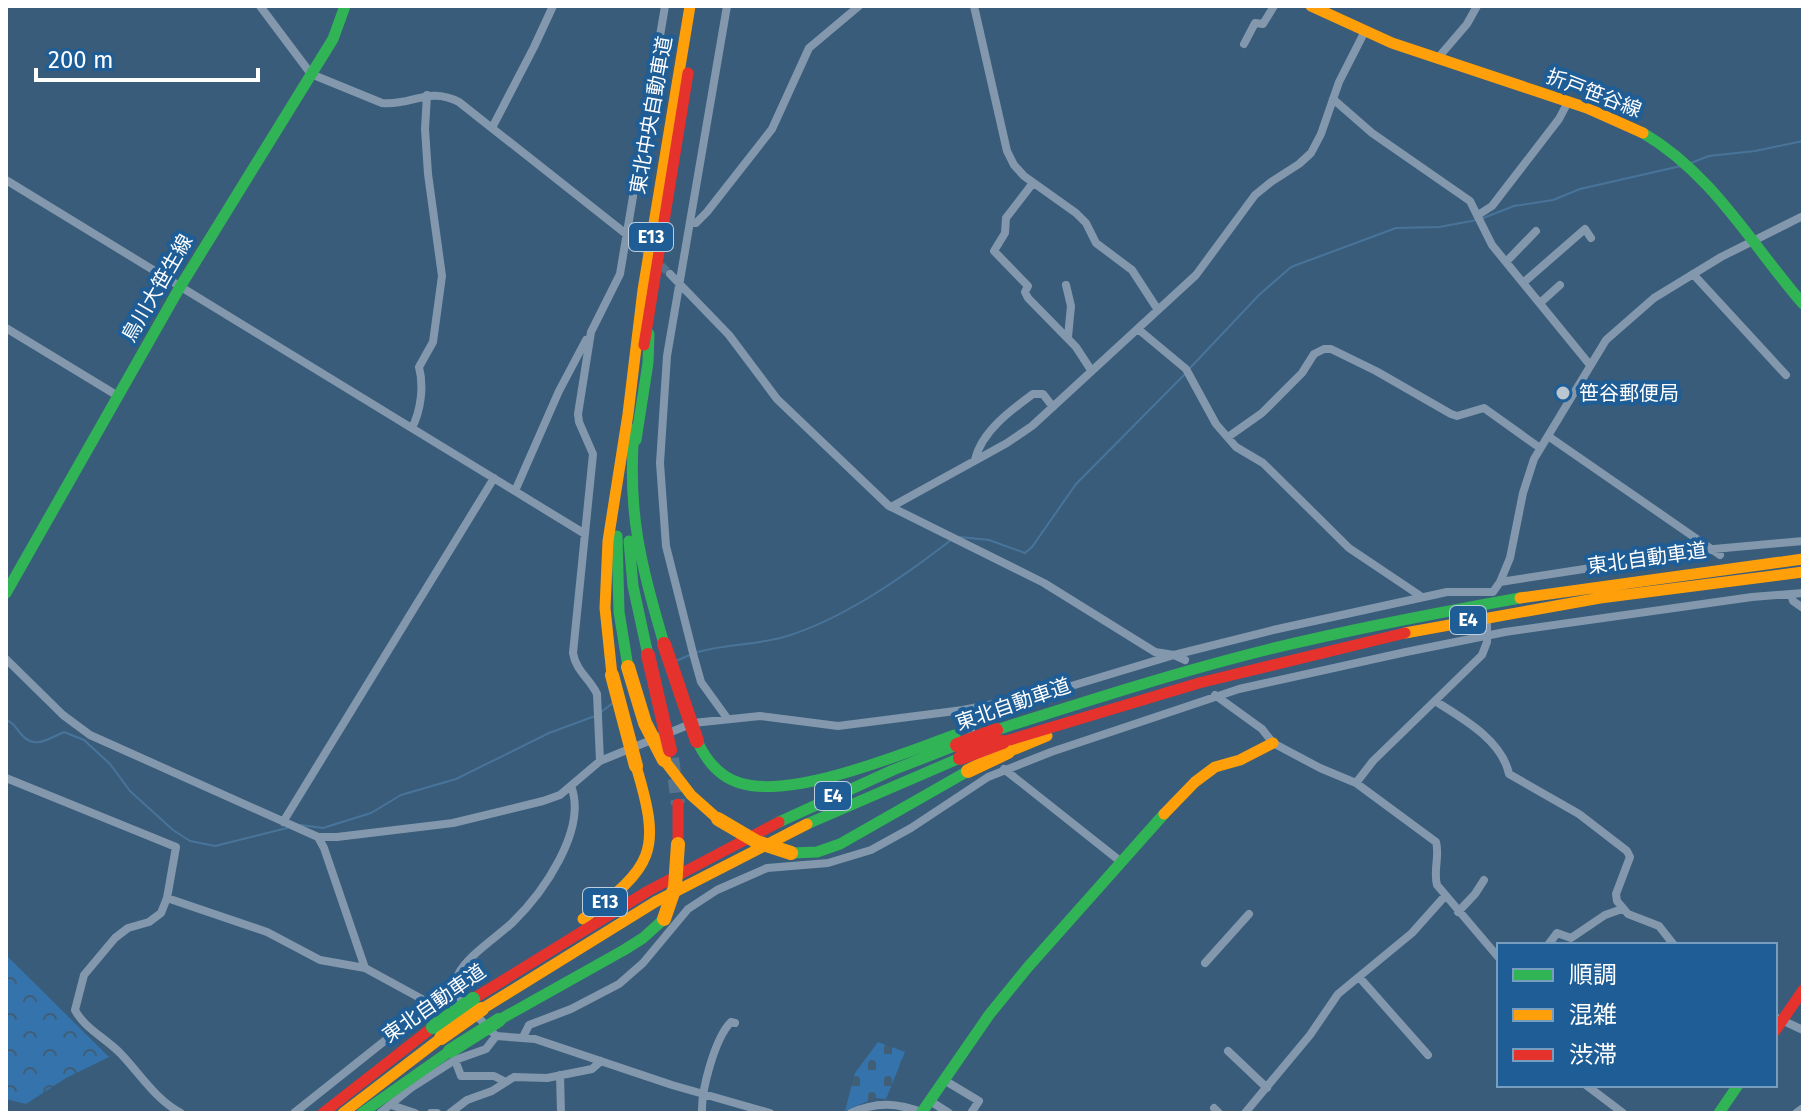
<svg xmlns="http://www.w3.org/2000/svg" width="1809" height="1119" font-family="'Fira Sans','Noto Sans JP',sans-serif">
  <style>
    .forest { fill: url(#forest-crowns) }
    .cemetery { fill: url(#cemetery-stones) }
    .lines { fill: none; stroke-linecap: round; stroke-linejoin: round }
    .stream { stroke: #49749a; stroke-width: 2 }
    .street-tunnel { stroke: #57748e; stroke-width: 8; stroke-dasharray: 8 4; stroke-linecap: butt }
    .highway-tunnel { stroke: #57748e; stroke-width: 14; stroke-dasharray: 14 7; stroke-linecap: butt }
    .street { stroke: #8398ad; stroke-width: 8 }
    .fast { stroke: #30b455; stroke-width: 11 }
    .slow { stroke: #ff9f0a; stroke-width: 11 }
    .jam { stroke: #e5322d; stroke-width: 11 }
    .fast-bridge { stroke: #30b455; stroke-width: 14 }
    .slow-bridge { stroke: #ff9f0a; stroke-width: 14 }
    .jam-bridge { stroke: #e5322d; stroke-width: 14 }
    .poi-dot { fill: #bac6d0; stroke: #1e5d95; stroke-width: 3 }
    .labels { text-anchor: middle; stroke-width: 8; stroke-linejoin: round; paint-order: stroke }
    .shield { fill: #1e5d95; stroke: #bccedf; stroke-width: 2 }
    .shield-label { font-size: 18px; font-weight: bold; fill: #fff }
    .street-label { font-size: 20px; fill: #fff; stroke: #1e5d95 }
    .poi-label { font-size: 20px; fill: #fff; stroke: #1e5d95; text-anchor: start }
  </style>
  <defs>
    <pattern id="forest-crowns" width="20" height="18" patternUnits="userSpaceOnUse" patternTransform="scale(2)"><rect width="20" height="18" fill="#3473ab"/><path d="M2 6a3 3 0 1 1 6 0M12 15a3 3 0 1 1 6 0" fill="none" stroke="#415e77"/></pattern>
    <pattern id="cemetery-stones" width="16" height="16" patternUnits="userSpaceOnUse" patternTransform="scale(2)"><rect width="16" height="16" fill="#3473ab"/><path d="M2 7V4a2 2 0 0 1 4 0v3zM10 15v-3a2 2 0 0 1 4 0v3z" fill="#415e77"/></pattern>
  </defs>
  <rect width="100%" height="100%" fill="#395c7a"/>
  <path class="forest" d="M6,955L109,1057L66,1078L26,1104L6,1099Z"/>
  <path class="cemetery" d="M878,1042L905,1052L886,1099L875,1098L845,1111L855,1073Z"/>
  <g class="lines">
    <path class="stream" d="M1691,163L1709,156L1755,151L1803,141
      M1483,218L1514,206L1553,200L1580,189L1681,166
      M1190,368L1259,295L1291,267L1396,228L1439,227L1477,220
      M960,537L989,540L1025,553L1032,547L1076,484L1186,373
      M698,652C726,644 756,645 784,637C842,620 903,577 951,540
      M676,661L692,654
      M600,713L614,702
      M6,720C14,723 15,727 21,734C34,750 48,739 64,732L84,740L110,764L130,791L173,830L190,841L215,846L287,828
      M301,825L323,828L371,813L401,795L456,779L549,733L595,716"/>
    <path class="street-tunnel" d="M635,241L670,274"/>
    <path class="highway-tunnel" d="M672,758L678,804"/>
    <path class="street" d="M260,6L311,74L382,103C412,106 428,86 459,102L635,241
      M727,6L667,356L660,463L666,546L694,657L701,682L727,718
      M974,6L1007,151L1014,165L1024,176L1076,213L1086,223L1096,243L1132,270L1158,310
      M1244,44L1255,23L1263,24L1274,6
      M1437,59L1467,24L1477,6
      M1333,99L1372,133L1470,201L1492,245L1590,365
      M493,126L534,47L553,6
      M6,180L585,534
      M1033,183L1006,218L1005,233L994,251L1028,286L1025,292L1028,298L1076,347L1091,370
      M1478,215L1492,206L1559,119L1568,102
      M690,223H696L707,212L772,129L809,48L859,6
      M1506,262L1536,231
      M670,274L729,335L777,399L889,506L1044,583L1155,652L1174,655L1273,630L1447,592H1493L1500,582L1714,549L1803,541
      M1693,274L1786,375
      M1523,283L1585,229L1591,238
      M1066,285L1071,306L1068,337
      M1540,303L1560,285
      M6,328L118,396
      M1138,329L1186,369L1216,424L1236,447L1263,463L1349,548L1422,597
      M412,428C421,410 424,386 419,367L433,342L442,276L428,174L425,129L427,95
      M1548,436L1720,555
      M1228,437L1262,413L1302,373L1314,354L1324,349H1331L1376,371L1451,414L1457,416L1484,408L1540,448
      M975,460C981,432 1011,410 1033,394H1043L1053,407
      M515,491L559,391L586,340
      M891,507L1007,443L1032,426L1196,275L1255,195L1271,182L1299,164L1311,153L1321,134L1339,82L1364,33
      M1500,582L1510,558L1523,493L1534,459L1606,340L1654,298L1721,257L1803,216
      M1791,594L1793,601L1803,608
      M6,659L63,715L90,735L318,837H337L453,823L543,801L560,795L600,761L597,694C590,679 576,671 573,653L593,454L579,422L578,414L591,332L620,274L665,6
      M1215,695L1262,729L1273,743L1320,768L1356,783L1436,842C1440,856 1433,870 1437,885L1499,958
      M1435,701C1462,718 1502,740 1509,774L1579,814L1627,851L1630,857L1616,894L1617,901L1628,914L1659,926L1674,945
      M963,710L974,739
      M600,761L693,723L760,716L838,726L963,710L1048,693L1174,655L1185,660
      M1004,769L1120,861
      M6,778L176,847L167,898L161,913L149,922L128,928L115,938L84,975L75,1010C84,1028 107,1039 121,1054C140,1074 156,1100 181,1113
      M1356,783L1373,761L1482,655L1487,642V624
      M571,786C588,830 542,894 512,923C497,937 466,957 458,975C456,981 456,988 456,994L496,1036L535,1039L672,1085L770,1113
      M283,822L494,478
      M318,837L324,848L365,968L431,1004L456,994
      M167,898L267,932L320,960L365,968
      M1458,912L1475,894L1484,880
      M1548,945L1557,933L1571,938L1605,915L1622,909
      M1205,963L1249,914
      M1359,977L1428,1055
      M1775,1017L1803,1030
      M523,1037L529,1025L571,1009L619,984L643,963L688,909L717,890L767,868L828,863L871,850L911,828L988,777L1051,752L1239,689L1406,652L1505,632L1752,597L1803,593
      M1228,1051L1267,1088
      M455,1060L486,1049L496,1036
      M560,1075L561,1113
      M944,1080L979,1101L971,1113
      M1586,1085L1623,1113
      M930,1101L949,1113
      M391,1105L415,1113
      M1214,1108L1219,1113
      M294,1113L431,1004
      M380,1113L411,1088L455,1060L461,1076H494L506,1082
      M431,1113H437
      M450,1113L467,1100L492,1091L514,1077L547,1078L592,1069L601,1061
      M702,1113C701,1090 715,1038 731,1022L735,1023
      M851,1113C877,1101 898,1103 924,1113
      M1245,1113L1310,1035L1338,994L1412,933L1445,896
      M1796,1113L1803,1108"/>
    <path class="fast" d="M1643,133C1713,174 1751,244 1803,304
      M634,429C627,514 641,564 664,644
      M636,440L648,363L649,334
      M617,536L619,612L628,667
      M629,541L633,586L648,655
      M6,593L180,287L333,39L345,6
      M996,730C1087,701 1177,672 1270,649C1352,629 1436,613 1520,598
      M697,741C706,760 719,777 740,783C792,800 903,753 955,735
      M779,822L893,770L957,745
      M807,824L960,758
      M791,853L817,852L840,844L968,771
      M499,1020L624,950L643,938L664,919
      M922,1112L989,1015L1028,967L1164,814
      M362,1113L450,1051
      M1719,1113L1738,1085"/>
    <path class="slow" d="M1311,6L1392,43L1587,108L1643,133
      M1520,598L1803,559
      M1405,633L1600,598L1803,572
      M612,675L605,608L608,541L628,414L643,290L690,6
      M1008,752L1047,736
      M664,760L691,795L718,819
      M1164,814L1195,782L1215,767L1240,760L1273,743
      M583,919C654,866 662,852 636,766
      M482,1009L655,902L807,824
      M343,1113L441,1038"/>
    <path class="jam" d="M644,345L688,73
      M1003,742L1199,683L1405,633
      M678,804V844
      M473,999L648,891L779,822
      M1775,1031L1803,990
      M323,1113L433,1027"/>
    <path class="fast-bridge" d="M433,1027L473,999
      M450,1051L499,1020"/>
    <path class="slow-bridge" d="M628,667L645,723L664,760
      M612,675L636,766
      M968,771L1008,752
      M718,819L757,842L791,853
      M664,919L675,887L678,844
      M441,1038L482,1009"/>
    <path class="jam-bridge" d="M664,644L697,741
      M648,655L670,750
      M957,745L996,730
      M960,758L1003,742"/>
  </g>
  <circle class="poi-dot" cx="1563" cy="393" r="8"/>
  <g class="labels">
    <g class="shield">
      <rect x="629" y="223" width="44" height="28" rx="6"/>
      <rect x="1450" y="606" width="36" height="28" rx="6"/>
      <rect x="815" y="782" width="36" height="28" rx="6"/>
      <rect x="583" y="888" width="44" height="28" rx="6"/>
    </g>
    <g class="shield-label">
      <text x="651" y="243">E13</text>
      <text x="1468" y="626">E4</text>
      <text x="833" y="802">E4</text>
      <text x="605" y="908">E13</text>
    </g>
    <g class="street-label">
      <text transform="translate(1594 93) rotate(21)" y="7">折戸笹谷線</text>
      <text transform="translate(651 115) rotate(-80)" y="7">東北中央自動車道</text>
      <text transform="translate(157 288) rotate(-60)" y="7">鳥川大笹生線</text>
      <text transform="translate(1647 558) rotate(-8)" y="7">東北自動車道</text>
      <text transform="translate(1013 704) rotate(-19)" y="7">東北自動車道</text>
      <text transform="translate(434 1003) rotate(-35)" y="7">東北自動車道</text>
    </g>
    <g class="poi-label">
      <text x="1579" y="400">笹谷郵便局</text>
    </g>
  </g>
  <rect width="1809" height="1119" fill="none" stroke="#ffffff" stroke-width="16"/>
  <rect x="1497" y="943" width="280" height="144" fill="#1e5d95" stroke="#789ebf" stroke-width="2"/>
  <rect x="1513" y="969" width="40" height="12" fill="#30b455" stroke="#789ebf" stroke-width="2"/>
  <text x="1569" y="983" font-size="24" fill="#ffffff">順調</text>
  <rect x="1513" y="1009" width="40" height="12" fill="#ff9f0a" stroke="#789ebf" stroke-width="2"/>
  <text x="1569" y="1023" font-size="24" fill="#ffffff">混雑</text>
  <rect x="1513" y="1049" width="40" height="12" fill="#e5322d" stroke="#789ebf" stroke-width="2"/>
  <text x="1569" y="1063" font-size="24" fill="#ffffff">渋滞</text>
  <path d="M36 68v12h222v-12" fill="none" stroke="#ffffff" stroke-width="4"/>
  <text x="48" y="68" font-size="24" fill="#ffffff" stroke="#1e5d95" stroke-width="6" paint-order="stroke">200 m</text>
</svg>
